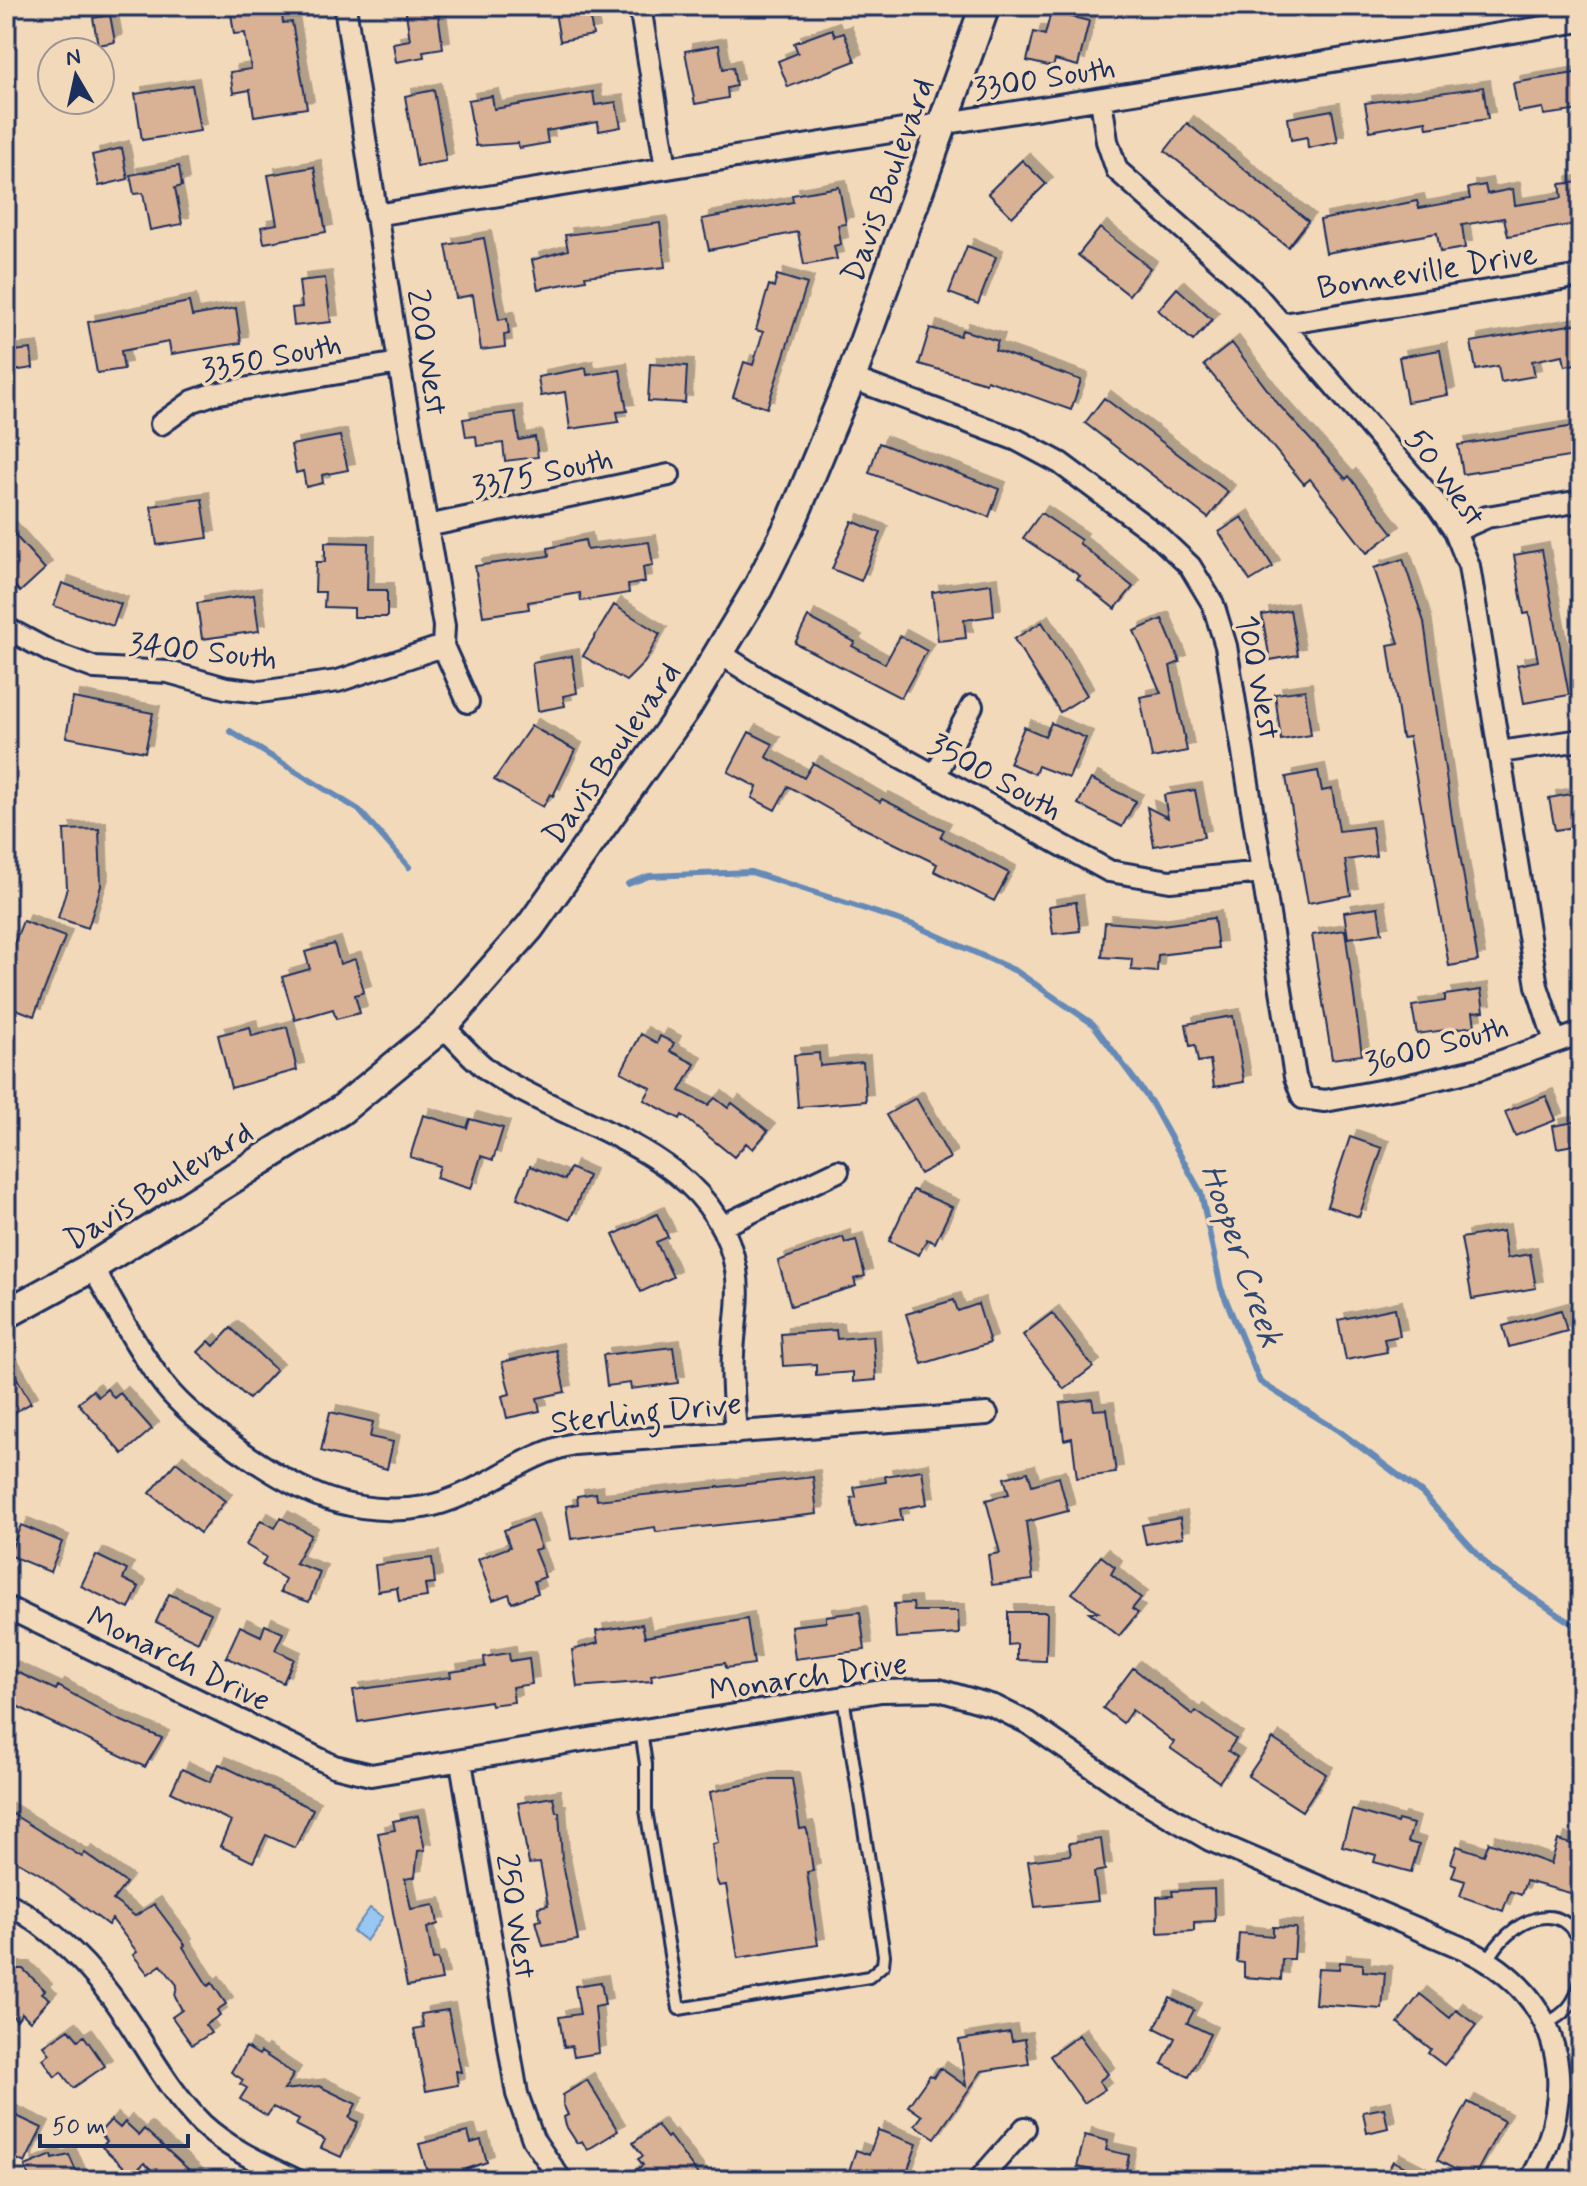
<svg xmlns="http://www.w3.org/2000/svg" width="1587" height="2186" font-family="Mynerve,sans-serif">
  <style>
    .water { fill: #97c7f2; stroke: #658ab7; stroke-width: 2 }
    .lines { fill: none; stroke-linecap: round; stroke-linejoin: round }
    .stream { stroke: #658ab7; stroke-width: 6 }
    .building { fill: #d9b195; stroke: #1b2f5e; stroke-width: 2; filter: url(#shadow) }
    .lane-casing { stroke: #1b2f5e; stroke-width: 16 }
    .street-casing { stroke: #1b2f5e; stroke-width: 26 }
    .secondary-casing { stroke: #1b2f5e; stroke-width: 34 }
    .lane { stroke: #f2d9ba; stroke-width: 10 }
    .street { stroke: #f2d9ba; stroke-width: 20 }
    .secondary { stroke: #f2d9ba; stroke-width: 28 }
    .labels { text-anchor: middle; stroke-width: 7; stroke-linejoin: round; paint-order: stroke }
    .street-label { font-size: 32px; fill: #1b2f5e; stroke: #f2d9ba }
    .water-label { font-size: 34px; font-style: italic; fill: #2e4674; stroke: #f2d9ba }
  </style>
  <defs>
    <filter id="shadow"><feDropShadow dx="7" dy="-7" stdDeviation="0" flood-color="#0004"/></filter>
  </defs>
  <rect width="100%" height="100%" fill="#f2d9ba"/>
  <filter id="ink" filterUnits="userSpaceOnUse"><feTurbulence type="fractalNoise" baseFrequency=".0125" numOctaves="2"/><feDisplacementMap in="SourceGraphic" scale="16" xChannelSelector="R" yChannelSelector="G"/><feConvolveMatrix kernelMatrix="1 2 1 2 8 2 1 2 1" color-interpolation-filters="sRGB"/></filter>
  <g filter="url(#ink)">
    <path class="water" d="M370,1908L383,1917L366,1941L353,1931Z"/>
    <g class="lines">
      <path class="stream" d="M230,731L359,810L409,867
        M628,884L649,876L751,872L914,925L1016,971L1093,1024L1151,1102L1201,1193L1221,1288L1260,1382L1339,1431L1422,1493L1492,1570L1581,1630"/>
    </g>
    <path class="building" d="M230,6H281L283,23L292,22L307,108L254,116L250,90L233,93L230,72L251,69L245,33L234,34Z
      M405,6H437L443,48L423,51L424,57L396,62L393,43L410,40Z
      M554,6H583L584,13L589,12L593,35L560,41Z
      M1051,12L1089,21L1078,66L1055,60L1053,67L1027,61L1034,32L1045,35Z
      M110,15L115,42L98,45L93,18Z
      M832,29L835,36L844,33L855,61L788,87L778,61L798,53L794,43Z
      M719,45L723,69L733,67L736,86L727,88L728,98L695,104L685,51Z
      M1581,72V110L1544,115L1543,108L1518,112L1513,83Z
      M192,85L200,131L142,140L135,94Z
      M1483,87L1488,119L1427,128L1426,121L1370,131L1365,103Z
      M434,90L446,161L417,166L405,96Z
      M593,92L595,105L616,102L621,127L599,131L598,122L546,131L548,143L519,148L518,143L476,146L468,100L492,96L494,109Z
      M1332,110L1338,142L1308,148L1307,137L1291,140L1288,118Z
      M1187,123L1308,221L1288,247L1165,151Z
      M122,148L128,179L99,186L92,155Z
      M1022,160L1046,184L1012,217L988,193Z
      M179,166L182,186L175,188L182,224L150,230L143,193L134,194L130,175Z
      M314,167L326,232L264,243L261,227L277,224L268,175Z
      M1581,182V223L1508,236L1504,218L1462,225L1465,248L1440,252L1437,233L1326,253L1320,220L1417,201L1419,208L1470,199L1468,188L1485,185L1487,194L1513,189L1515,205L1562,198L1560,184Z
      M839,187L846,224L838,225L841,244L834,246L837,259L804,265L798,232L709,250L702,219L793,202L792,195Z
      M660,223L665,267L585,276L586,280L538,289L532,260L568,250L565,235Z
      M1100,228L1150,268L1129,295L1078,255Z
      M484,238L499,320L507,318L509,334L504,335L505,347L481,350L473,295L456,298L446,245Z
      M967,246L996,257L978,304L949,293Z
      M777,275L807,284L767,408L733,397L744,362L753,365L763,332L756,330L769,285L774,287Z
      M325,278L331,322L294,326L292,308L302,307L299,281Z
      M1177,288L1212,320L1193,341L1158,310Z
      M189,302L192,316L236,308L241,343L171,354L169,342L121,351L124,369L97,373L88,322Z
      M1581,323V363L1565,366L1563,355L1532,361L1535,376L1501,382L1498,366L1476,370L1471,342Z
      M930,328L960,336L962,330L998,341L995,350L1081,380L1071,410L987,380L986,383L919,364Z
      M1232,343L1279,405L1346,479L1349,476L1393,533L1367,553L1310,479L1304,484L1204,365Z
      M31,349L33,368L6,372V352Z
      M1440,350L1448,395L1407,402L1399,357Z
      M650,364L687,366L685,403L648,401Z
      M586,368L587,375L620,370L627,411L617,412L619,422L570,429L565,392L541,396L538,377Z
      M1104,398L1228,492L1208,518L1085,423Z
      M515,412L519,440L535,437L538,457L505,461L503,443L477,446L476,436L466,437L463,419Z
      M1581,425V455L1463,474L1458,445Z
      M340,436L348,470L322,475L323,483L306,487L303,471L296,473L291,445Z
      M879,443L999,489L989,517L869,473Z
      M202,499L208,538L157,545L151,506Z
      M1041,513L1081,540L1079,543L1133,587L1115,609L1077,579L1080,576L1023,538Z
      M1242,517L1273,567L1250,581L1219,532Z
      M852,521L881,533L861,581L832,569Z
      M6,525L45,569L20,592L6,576Z
      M585,540L587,550L649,542L653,565L643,567L645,582L628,585L629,593L581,601L580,593L528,602L529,609L483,616L475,566L549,556L548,548Z
      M325,542L368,543L367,590H387V617H354V608L324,607L325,592H315L316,562H325Z
      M1542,550L1569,695L1524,703L1517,665L1538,661L1529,613L1524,614L1514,555Z
      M1403,559L1424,622L1453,825H1455L1478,961L1449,966L1409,737L1402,738L1388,645L1399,643L1374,568Z
      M62,583L121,604L113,626L54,606Z
      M991,584L994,616L964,620L966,638L938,641L932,592Z
      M254,595L259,631L202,639L197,603Z
      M614,605L660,634L644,663L626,681L583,656Z
      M1290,610L1298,655L1270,660L1262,615Z
      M808,617L855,642L852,646L885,664L900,636L927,651L901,698L795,643Z
      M1162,619L1180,662L1170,666L1187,751L1152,758L1140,697L1161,693L1134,631Z
      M1042,622L1087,695L1060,712L1014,639Z
      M572,656L577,693L563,696L565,706L538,711L532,663Z
      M1305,690L1311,735L1281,740L1275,694Z
      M73,698L153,713L145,752L66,737Z
      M1051,723L1086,738L1069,778L1038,766L1035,774L1009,763L1024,727L1045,736Z
      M531,726L575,750L553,796L550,794L543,807L494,780Z
      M749,732L773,744L766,757L804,778L813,763L880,802L882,799L944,830L940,837L1009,873L994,901L934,871L937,864L857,825L788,786L775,810L752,798L757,787L728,772Z
      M1318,771L1322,791L1332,789L1339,831L1372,827L1376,856L1345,860L1351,895L1308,903L1286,777Z
      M1091,779L1136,801L1122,827L1078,804Z
      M1195,790L1204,837L1154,846L1147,807L1168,818L1164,795Z
      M1581,792V826L1555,830L1549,798Z
      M99,829L101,886L88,928L58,918L67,888L64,830Z
      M1076,902L1080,931L1053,934L1049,906Z
      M1378,907L1382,933L1348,938L1344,912Z
      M1214,918L1218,948L1158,955L1157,972L1131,970L1132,959L1102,957L1105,922L1155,926Z
      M23,921L65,937L34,1016L6,1005V964Z
      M1345,930L1362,1055L1332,1059L1312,935Z
      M334,944L340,964L355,959L364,992L355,995L360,1013L336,1019L333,1009L295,1020L282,977L310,969L305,952Z
      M1481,990L1484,1011L1473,1012L1475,1026L1417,1034L1412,1006L1445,1001V995Z
      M1233,1016L1244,1082L1214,1087L1210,1060L1198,1062L1195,1045L1190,1046L1186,1024Z
      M250,1027L252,1036L287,1027L297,1070L231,1088L218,1035Z
      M641,1034L657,1043L660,1036L674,1043L670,1051L695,1064L680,1091L708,1105L715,1098L728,1108L732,1103L768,1131L753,1149L746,1143L734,1157L682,1115L680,1119L644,1100L651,1088L621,1072Z
      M819,1053L820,1066L863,1062L866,1101L798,1107L794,1055Z
      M1546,1096L1556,1120L1515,1136L1505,1112Z
      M916,1098L950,1158L920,1174L886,1115Z
      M423,1115L467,1128L470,1119L503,1128L493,1160L481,1156L471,1189L436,1178L440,1166L410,1157Z
      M1575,1122L1579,1144L1557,1148L1553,1126Z
      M1350,1137L1382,1148L1359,1217L1327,1206Z
      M530,1166L565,1180L570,1168L588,1176L570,1220L517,1198Z
      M913,1190L952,1207L935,1243L927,1239L919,1255L889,1241Z
      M657,1214L668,1237L656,1242L673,1277L641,1292L613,1235Z
      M1503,1231L1507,1258L1530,1254L1536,1288L1472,1299L1461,1238Z
      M843,1237L845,1243L856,1240L865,1276L854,1279L856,1286L791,1306L778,1261Z
      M954,1300L958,1311L978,1304L990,1343L922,1364L906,1314Z
      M1395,1308L1400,1336L1384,1339L1387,1352L1346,1360L1338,1320Z
      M1561,1310L1567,1331L1509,1347L1503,1326Z
      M1052,1313L1093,1367L1064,1389L1023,1335Z
      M231,1328L276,1370L249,1399L198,1352L209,1341L214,1346Z
      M836,1330L837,1339L873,1336L876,1380L853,1382V1372L816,1375V1364L783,1366L781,1334Z
      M673,1347L678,1383L631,1389L630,1383L607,1386L603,1355Z
      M556,1350L565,1392L537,1398L540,1411L507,1418L502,1396L510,1394L502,1362Z
      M6,1359L31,1403L6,1417Z
      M107,1389L114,1398L120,1393L152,1429L123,1454L78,1403L93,1390L98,1397Z
      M1092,1399L1094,1410L1107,1409L1116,1473L1077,1478L1072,1438L1064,1440L1060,1403Z
      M330,1412L373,1422L370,1437L393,1442L387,1469L321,1451Z
      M176,1462L225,1501L200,1533L150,1493Z
      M922,1470L927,1504L900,1509L902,1520L856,1528L851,1498L856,1497L854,1487L886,1482L885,1476Z
      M1028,1472L1032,1485L1059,1477L1068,1511L1026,1522L1033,1580L992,1585L988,1555L1000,1553L986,1500L1009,1494L1004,1478Z
      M813,1477L817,1514L656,1532L655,1527L571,1539L566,1506L578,1504L577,1496L596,1493L597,1500Z
      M281,1518L311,1535L295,1563L320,1572L309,1602L280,1592L285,1579L262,1565L266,1557L246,1545L261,1520L275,1528Z
      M1180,1518L1183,1537L1146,1544L1142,1525Z
      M531,1520L541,1548L534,1550L545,1577L534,1581L538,1593L512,1603L509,1594L493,1600L478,1559L510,1547L504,1530Z
      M21,1525L62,1542L50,1572L9,1555Z
      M96,1555L127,1570L123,1579L139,1587L129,1609L81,1586Z
      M1101,1556L1115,1567L1111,1574L1141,1598L1132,1609L1138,1613L1119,1636L1089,1612H1098L1072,1593Z
      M432,1558L435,1583L425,1584L427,1597L399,1601L397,1588L378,1591L375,1565Z
      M169,1594L211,1613L198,1642L156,1622Z
      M913,1603L914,1611H958L959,1634L896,1638L894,1604Z
      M860,1612L865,1650L795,1659L791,1626L826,1622V1616Z
      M1008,1612H1047L1046,1661L1017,1660V1644L1008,1645Z
      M747,1619L754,1664L726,1668L725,1663L651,1675L652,1681L577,1687L572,1650L598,1643L596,1631L642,1624L645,1637Z
      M265,1625L283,1633L275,1650L294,1659L283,1683L226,1657L240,1626L261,1636Z
      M509,1653L510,1661L529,1658L532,1684L512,1687L514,1702L491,1705L490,1701L358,1722L353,1690L451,1677L450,1672L485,1667L484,1657Z
      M1133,1668L1193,1715L1196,1711L1236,1739L1228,1751L1237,1757L1219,1782L1170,1748L1174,1742L1132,1710L1123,1723L1103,1708Z
      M10,1669L56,1690L58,1686L117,1719L162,1738L145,1767L6,1701V1679Z
      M1273,1739L1326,1774L1302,1811L1248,1776Z
      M219,1764L313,1809L295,1848L266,1835L253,1862L220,1846L231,1821L171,1792L182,1769L210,1782Z
      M771,1779H792L800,1829L806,1828L808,1834L813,1871L807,1872L818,1945L738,1958L726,1885L719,1886L716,1879L712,1844L718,1843L710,1792Z
      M553,1797L556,1812H559L562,1859L578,1940L543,1946L536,1921L541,1920L538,1907L548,1905L540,1863L529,1864L518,1803Z
      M6,1810L82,1857L85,1853L126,1883L113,1900L135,1916L154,1904L185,1945L183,1947L208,1986L212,1983L226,2004L217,2010L220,2015L205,2025L211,2033L192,2045L172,2017L182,2010L175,1997L177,1985L161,1965L148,1974L133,1955L137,1952L112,1919L108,1925L40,1874L6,1855Z
      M1352,1810L1397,1823L1398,1820L1413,1824L1408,1842L1419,1845L1411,1872L1374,1862L1376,1855L1342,1846Z
      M418,1816L425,1850L418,1851L415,1877L405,1879L411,1909L434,1905L435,1907L438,1924L427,1928L433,1960L438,1959L442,1980L407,1986L378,1833L395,1830L393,1821Z
      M1101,1839L1105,1870L1094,1872L1098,1901L1035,1907L1028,1861L1071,1855L1069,1843Z
      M1558,1840L1581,1847V1896L1526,1881L1521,1895L1510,1891L1503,1911L1460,1896L1465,1881L1452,1877L1456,1865L1451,1863L1457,1846L1484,1855L1489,1842L1551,1864Z
      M1214,1889L1215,1921L1194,1922V1931L1158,1933L1157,1897L1173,1896L1172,1891Z
      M1273,1927L1296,1928L1294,1959H1282L1281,1980L1244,1977V1963L1237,1962L1239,1933L1273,1936Z
      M1340,1962L1363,1964V1971L1385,1973L1382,2009L1315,2004L1318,1968L1339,1969Z
      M6,1969H23L45,1990L42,1993L50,1999L30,2021L22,2013L17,2020L6,2010Z
      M601,1982L605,2005L595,2007L599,2053L574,2057L572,2046L564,2047L559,2017L580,2014L575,1986Z
      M1420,1994L1450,2018L1456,2010L1476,2025L1444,2065L1428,2053L1431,2049L1398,2023Z
      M1170,1998L1194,2010L1187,2023L1210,2034L1189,2077L1162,2064L1175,2038L1155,2028Z
      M448,2010L461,2072L456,2071L458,2085L426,2091L414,2029L424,2027L421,2014Z
      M69,2029L78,2040L84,2036L105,2066L73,2088L61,2072L55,2077L43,2059L50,2054L44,2046Z
      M1010,2032L1012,2041L1025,2039L1029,2064L982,2071L935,2138L915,2125L922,2116L908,2106L930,2075L934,2077L940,2068L966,2086L959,2040Z
      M1079,2035L1108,2074L1099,2081L1105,2089L1084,2103L1050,2056Z
      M246,2047L259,2055L261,2052L294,2074L284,2090L319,2086L356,2104L349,2118L358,2122L341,2157L321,2148L325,2140L296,2125L299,2120L273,2107L267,2116L240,2099L247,2088L240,2084L243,2080L231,2072Z
      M587,2080L618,2131L587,2150L582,2141L577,2143L566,2126L564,2117L568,2115L563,2104V2095Z
      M1468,2102L1504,2121L1473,2179L1437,2160Z
      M1384,2108L1388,2128L1367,2133L1363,2112Z
      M6,2111L42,2128L25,2163L6,2154Z
      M111,2120L120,2128L125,2122L139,2135L144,2129L200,2180H163L144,2163L133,2175L102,2147L107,2141L99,2133Z
      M657,2125L667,2138L669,2136L702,2180H623L643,2165L638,2159L643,2156L633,2143Z
      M878,2130L917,2144L904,2180H846L856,2150L869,2155Z
      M468,2132L471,2143L481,2140L487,2162L443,2177L441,2171L428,2175L419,2144Z
      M1085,2135L1108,2141L1106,2150L1129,2155L1124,2180H1091L1093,2170L1077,2167Z
      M52,2155L53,2159L69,2155L80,2180H30L25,2166Z
      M1393,2161L1430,2180H1383Z"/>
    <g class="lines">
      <defs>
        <path id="lane" d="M641,1731L646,1764V1810L679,2009L869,1977L883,1965L884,1955L843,1697
          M1488,1961C1507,1921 1566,1892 1581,1949
          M1545,2024C1566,2014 1575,2003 1581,1981"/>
        <path id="street" d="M345,6L399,363L444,626L443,646L468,702
          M640,6L666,168
          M1101,99L1107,141L1117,170L1251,289L1435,502L1455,531L1469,566L1537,986L1555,1041
          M375,215L1581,21
          M1283,324L1581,276
          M851,378L1017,440L1060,463L1157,535L1190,566L1213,604L1226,646L1295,1077L1303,1098L1325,1101L1406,1086L1479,1069L1581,1033
          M161,424L193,401L213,394L399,363
          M427,526L669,475
          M1455,531L1487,517L1581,501
          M6,628L51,652L95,668L168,672L226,688L260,692L338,681L443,646
          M721,654L766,683L1109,871L1170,881L1263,872
          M1500,752L1581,740
          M935,776L972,706
          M443,1026C460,1043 476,1063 496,1076C580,1129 717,1154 736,1270C741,1298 734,1326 733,1354C731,1380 734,1407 736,1433
          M722,1226L838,1171
          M92,1267C115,1306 137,1349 165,1386C194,1423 282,1484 328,1499C357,1509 393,1512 424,1507C479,1497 519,1455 574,1444L987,1414
          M6,1607L334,1766L371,1775L881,1691L939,1690L994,1706L1028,1723L1133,1795L1210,1840L1467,1950C1564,1997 1581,2090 1531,2180
          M461,1762L517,2094L533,2139L561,2180
          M6,1902C54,1929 94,1969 124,2015C149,2052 170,2092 202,2124C229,2149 263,2164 296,2180
          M979,2180L1025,2128"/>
        <path id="secondary" d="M6,1314L92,1267L341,1110L443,1026L530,927L686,708L758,588L792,520L851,378L985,6"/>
      </defs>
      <use href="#lane" class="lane-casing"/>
      <use href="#street" class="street-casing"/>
      <use href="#secondary" class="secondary-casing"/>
      <use href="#lane" class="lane"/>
      <use href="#street" class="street"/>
      <use href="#secondary" class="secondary"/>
    </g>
  </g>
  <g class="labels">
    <g class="street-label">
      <text transform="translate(1044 77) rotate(-9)" y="11">3300 South</text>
      <text transform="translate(887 180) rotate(-70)" y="11">Davis Boulevard</text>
      <text transform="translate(1427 270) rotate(-9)" y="11">Bonneville Drive</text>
      <text transform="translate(428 352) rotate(81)" y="11">200 West</text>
      <text transform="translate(271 356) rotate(-11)" y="11">3350 South</text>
      <text transform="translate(542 472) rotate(-12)" y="11">3375 South</text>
      <text transform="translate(1446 477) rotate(54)" y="11">50 West</text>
      <text transform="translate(203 650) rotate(6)" y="11">3400 South</text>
      <text transform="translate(1259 677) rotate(79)" y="11">100 West</text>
      <text transform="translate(611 753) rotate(-55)" y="11">Davis Boulevard</text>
      <text transform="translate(996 776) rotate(29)" y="11">3500 South</text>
      <text transform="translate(1436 1044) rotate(-15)" y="11">3600 South</text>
      <text transform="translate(158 1185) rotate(-32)" y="11">Davis Boulevard</text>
      <text transform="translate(646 1412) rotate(-6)" y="11">Sterling Drive</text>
      <text transform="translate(179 1658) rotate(26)" y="11">Monarch Drive</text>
      <text transform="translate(808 1676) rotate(-8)" y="11">Monarch Drive</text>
      <text transform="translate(517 1916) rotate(81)" y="11">250 West</text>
    </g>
    <g class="water-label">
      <text transform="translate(1243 1255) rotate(71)" y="12">Hooper Creek</text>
    </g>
  </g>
  <rect width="1587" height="2186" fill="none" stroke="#f2d9ba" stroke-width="32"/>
  <rect x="16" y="16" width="1555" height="2154" fill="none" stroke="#1b2f5e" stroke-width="3" filter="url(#ink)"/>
  <g transform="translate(76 76) rotate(351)"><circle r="38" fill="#f2d9ba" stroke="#9c9595" stroke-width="2"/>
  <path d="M0-6L14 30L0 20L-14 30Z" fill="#1b2f5e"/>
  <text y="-12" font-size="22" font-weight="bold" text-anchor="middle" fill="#1b2f5e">N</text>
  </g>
  <path d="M40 2134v12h148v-12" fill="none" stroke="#1b2f5e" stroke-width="4"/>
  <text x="52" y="2134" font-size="24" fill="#1b2f5e" stroke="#f2d9ba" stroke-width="6" paint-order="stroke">50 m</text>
</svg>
